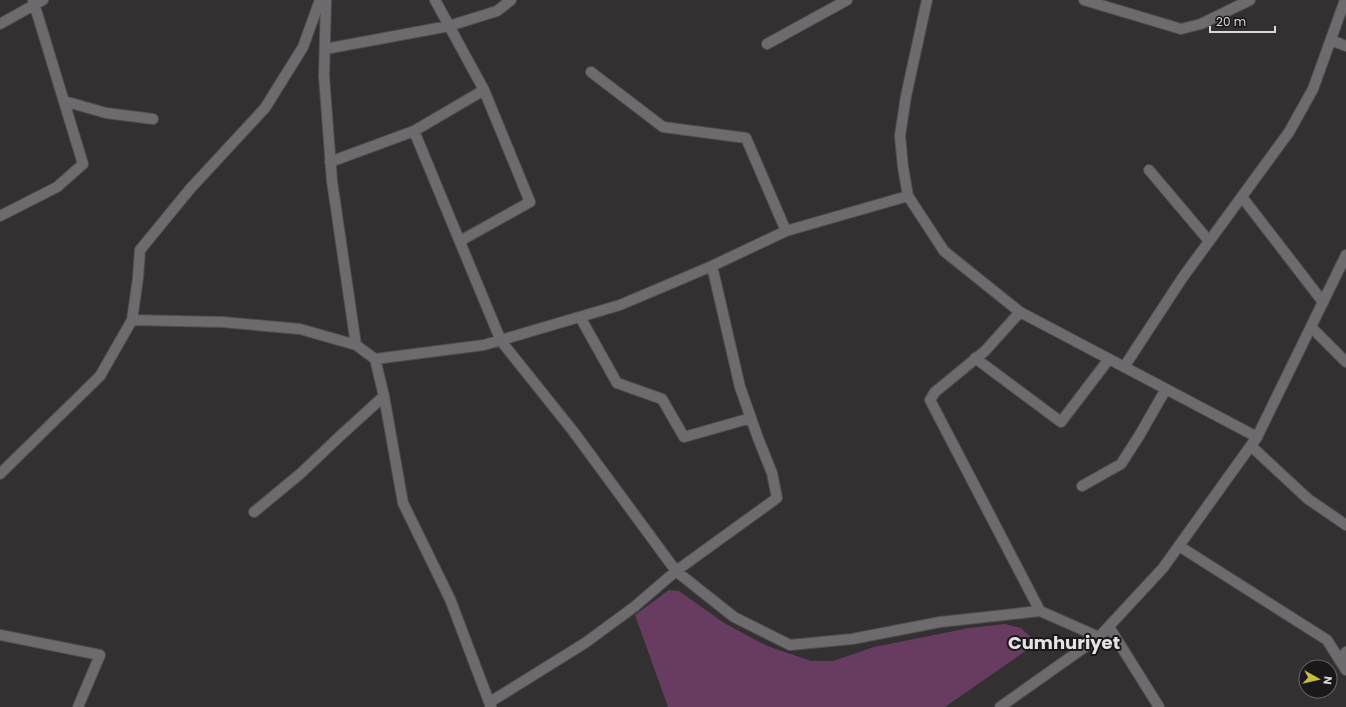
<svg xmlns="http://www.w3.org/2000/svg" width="1346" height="707" font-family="Poppins,sans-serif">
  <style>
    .park { fill: #683c61 }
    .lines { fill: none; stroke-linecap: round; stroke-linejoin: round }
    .service-casing { stroke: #504e4f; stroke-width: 12 }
    .minor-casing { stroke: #504e4f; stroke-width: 12 }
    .tertiary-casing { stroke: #504e4f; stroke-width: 12 }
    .service { stroke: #6e6b6e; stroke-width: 10 }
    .minor { stroke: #6e6b6e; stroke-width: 10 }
    .tertiary { stroke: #6e6b6e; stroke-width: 10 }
    .labels { text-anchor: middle; stroke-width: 4; stroke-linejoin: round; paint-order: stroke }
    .district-label { font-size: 18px; font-weight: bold; fill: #e6e2e5; stroke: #1a1819 }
  </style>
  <rect width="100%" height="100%" fill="#333032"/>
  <path class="park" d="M669,590L679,591L724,623L767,646L811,661H833L874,647L969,628L1005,624L1021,628L1037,643L945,707H668L635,615Z"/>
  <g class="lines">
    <defs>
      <path id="service" d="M767,44L847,0
        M1149,170L1209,241
        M975,358L1061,422L1109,359"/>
      <path id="minor" d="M326,0L324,76L332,181L356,345
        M435,0L484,90L530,202L460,241
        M927,0L906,96L900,136L903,167L908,196L944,251L1020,312L1257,437
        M1084,0L1181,29L1201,24L1250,0
        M0,24L43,0
        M1331,40L1346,46
        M325,49L449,26L497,11L511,0
        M591,72L663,127L746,138L786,231
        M64,101L106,113L153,119
        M414,131L501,341L573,431L676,571L734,617L790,645L852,639L940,622L1040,611
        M330,162L414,131L484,90
        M1242,197L1323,302
        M0,216L57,187L83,164L33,0
        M1020,312L985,351L935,392L930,400L1040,611L1099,637
        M580,317L617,383L662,399L684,437L751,418
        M132,320L222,322L300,329L356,345L375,359L484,345L620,305L712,266L786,231L908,196
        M1311,327L1346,362
        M375,359L384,396L403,503L450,599L491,707
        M1124,367L1183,277L1289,132L1313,89L1345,0
        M0,474L100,376L132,320L138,278L140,250L190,189L265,108L303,47L320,0
        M1082,486L1121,464L1139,436L1166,389
        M254,512L300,474L340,436L384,396
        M1179,546L1327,640L1346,670
        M1109,627L1159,707
        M0,635L100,655L78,707
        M1340,661L1346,652
        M490,702L585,643L634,607L676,571L777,498L772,473L758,438L740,387L712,266"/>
      <path id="tertiary" d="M1251,446L1308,499L1346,525
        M1000,707L1099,637L1163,568L1257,437L1346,255"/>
    </defs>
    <use href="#service" class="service-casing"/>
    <use href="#minor" class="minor-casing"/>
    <use href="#tertiary" class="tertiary-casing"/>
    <use href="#service" class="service"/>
    <use href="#minor" class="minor"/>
    <use href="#tertiary" class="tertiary"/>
  </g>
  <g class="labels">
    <g class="district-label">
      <text x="1064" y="649">Cumhuriyet</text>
    </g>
  </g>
  <g transform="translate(1318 679) rotate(98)"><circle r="19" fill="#1a1819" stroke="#666566"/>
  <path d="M0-3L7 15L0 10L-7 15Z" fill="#c4bd3e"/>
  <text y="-6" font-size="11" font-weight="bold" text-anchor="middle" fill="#d9d8d9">N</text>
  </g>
  <path d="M1210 26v6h65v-6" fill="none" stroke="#d9d8d9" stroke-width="2"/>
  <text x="1216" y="26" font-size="12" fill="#d9d8d9" stroke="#1a1819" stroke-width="3" paint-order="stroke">20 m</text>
</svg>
